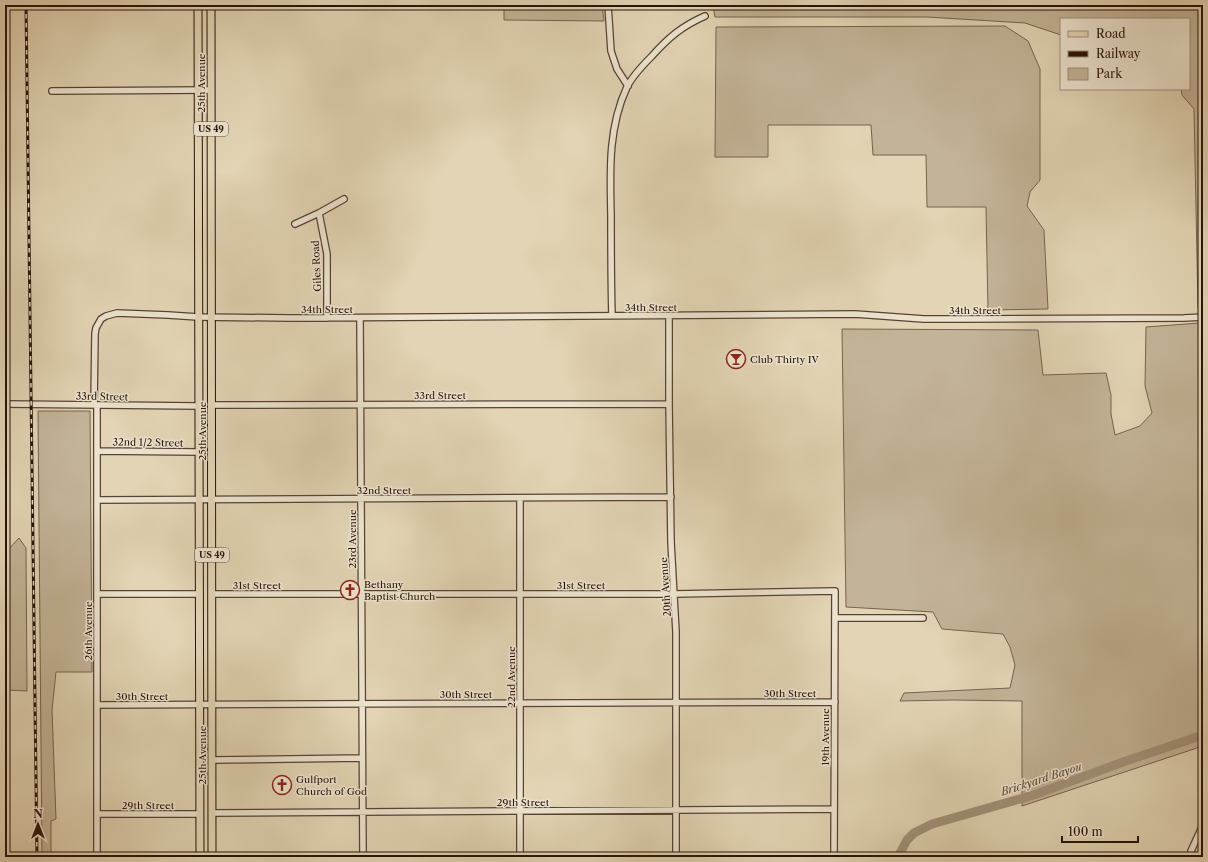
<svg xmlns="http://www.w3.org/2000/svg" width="1208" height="862" font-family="'Libre Caslon Text',serif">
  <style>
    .green { fill: #c3b397; stroke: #766250 }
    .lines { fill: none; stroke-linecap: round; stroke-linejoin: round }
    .river { stroke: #a3927a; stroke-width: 9 }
    .minor-casing { stroke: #574233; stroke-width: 8 }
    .major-casing { stroke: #291208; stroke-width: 9 }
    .minor { stroke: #ece3ce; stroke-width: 5.5 }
    .major { stroke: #e2d4b4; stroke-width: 7 }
    .rail-casing { stroke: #291208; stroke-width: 3 }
    .rail { stroke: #ece3ce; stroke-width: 1.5; stroke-dasharray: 4.5; stroke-linecap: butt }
    .labels { text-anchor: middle; stroke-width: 3; stroke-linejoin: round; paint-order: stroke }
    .shield { fill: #ece3ce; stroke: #645143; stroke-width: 1 }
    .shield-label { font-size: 9px; font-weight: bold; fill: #291208 }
    .street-label { font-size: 10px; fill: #291208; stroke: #ece3ce }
    .poi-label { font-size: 10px; fill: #291208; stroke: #ece3ce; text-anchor: start }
    .water-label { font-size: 11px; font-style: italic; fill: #5a4536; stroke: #ece3ce }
  </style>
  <rect width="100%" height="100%" fill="#e2d4b4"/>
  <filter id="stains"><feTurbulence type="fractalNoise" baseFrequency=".005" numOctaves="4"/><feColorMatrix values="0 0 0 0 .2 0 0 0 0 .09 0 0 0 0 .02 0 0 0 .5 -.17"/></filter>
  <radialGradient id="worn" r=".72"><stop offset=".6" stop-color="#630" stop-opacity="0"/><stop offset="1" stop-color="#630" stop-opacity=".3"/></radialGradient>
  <path class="green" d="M504,5H602L604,21L504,20Z
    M713,5H1203V308H1198L1194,109L1182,95L1181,89H1189V19H1061V35L1025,23L927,17H715Z
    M1005,26L1028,41L1040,69V180L1030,192L1027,206L1044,230L1048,309L988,310L986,207H927L926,155H873L871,125H768V157H715L716,27Z
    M1199,323L1200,386H1203V746L1022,806V701L953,700L900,701L904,693L1010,688L1015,665L1010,647L1003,634L942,629L933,612L846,607L842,329L1038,330L1043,375L1106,373L1111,395V414L1115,435L1140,426L1152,413L1145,386L1146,327Z
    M38,411H90L92,672H56L52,710L56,819L51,821V857H42Z
    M19,538L26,548L27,691L5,690V553Z"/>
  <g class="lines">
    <path class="river" d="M898,857L907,840L914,833L932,824L1034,795L1123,762L1203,735"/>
    <defs>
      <path id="minor" d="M608,5L611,51L617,69L628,86
        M52,91L211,90
        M319,213L327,254V318
        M295,224L319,213L344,199
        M612,316C611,282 611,249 611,215C610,171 608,128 627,87C633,75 643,65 652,56C668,38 682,26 705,16
        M669,316V404L671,542L676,632V857
        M360,318L363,857
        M5,404L198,406
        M94,405L95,334L96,328L101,319L106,316L117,313L168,315L198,317L289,318L855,314L924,319H958L1184,318L1203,317
        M211,405L669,404
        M97,451L198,452
        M520,498V857
        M97,500L671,497
        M97,594H199
        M212,594H675L835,591L834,857
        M835,618H923
        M97,705L835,702
        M212,760L362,758
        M213,813L834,809
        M97,814H199
        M97,857V405
        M1191,857V851L1203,825"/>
      <path id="major" d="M198,5L200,857
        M211,5L212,857"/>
    </defs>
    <use href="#minor" class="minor-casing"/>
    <use href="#major" class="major-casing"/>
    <use href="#minor" class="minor"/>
    <use href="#major" class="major"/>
    <defs>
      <path id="rail" d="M26,5L37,857"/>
    </defs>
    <use href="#rail" class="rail-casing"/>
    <use href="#rail" class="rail"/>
  </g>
  <defs>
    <symbol id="bar-ring" viewBox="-11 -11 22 22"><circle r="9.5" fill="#ece3ce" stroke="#8f2418" stroke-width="1.5"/><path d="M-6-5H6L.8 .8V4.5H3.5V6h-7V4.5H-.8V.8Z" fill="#8f2418"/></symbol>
    <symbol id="church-ring" viewBox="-11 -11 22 22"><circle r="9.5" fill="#ece3ce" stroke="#8f2418" stroke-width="1.5"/><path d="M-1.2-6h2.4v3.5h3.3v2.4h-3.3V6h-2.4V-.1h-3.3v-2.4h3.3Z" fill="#8f2418"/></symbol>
  </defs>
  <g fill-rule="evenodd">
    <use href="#bar-ring" x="725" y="348" width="22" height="22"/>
    <use href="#church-ring" x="339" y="579" width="22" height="22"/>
    <use href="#church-ring" x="271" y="774" width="22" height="22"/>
  </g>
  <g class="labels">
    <g class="shield">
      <rect x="194" y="122" width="34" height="14" rx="3"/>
      <rect x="195" y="548" width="34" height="14" rx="3"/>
    </g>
    <g class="shield-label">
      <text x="211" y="132">US 49</text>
      <text x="212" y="558">US 49</text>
    </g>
    <g class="street-label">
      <text transform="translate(201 83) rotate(-90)" y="4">25th Avenue</text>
      <text transform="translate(316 266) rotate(-93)" y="4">Giles Road</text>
      <text x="651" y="311">34th Street</text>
      <text x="327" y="313">34th Street</text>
      <text x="975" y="314">34th Street</text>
      <text x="440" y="399">33rd Street</text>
      <text transform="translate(102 396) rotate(1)" y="4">33rd Street</text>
      <text transform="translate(202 431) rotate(-90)" y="4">25th Avenue</text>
      <text transform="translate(148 442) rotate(1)" y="4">32nd 1/2 Street</text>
      <text x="384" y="494">32nd Street</text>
      <text transform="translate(352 539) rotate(-90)" y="4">23rd Avenue</text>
      <text x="257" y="589">31st Street</text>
      <text x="581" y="589">31st Street</text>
      <text transform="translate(665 587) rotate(-94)" y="4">20th Avenue</text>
      <text transform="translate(88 631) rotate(-90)" y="4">26th Avenue</text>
      <text transform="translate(511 677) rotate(-90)" y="4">22nd Avenue</text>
      <text x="790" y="697">30th Street</text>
      <text x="466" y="698">30th Street</text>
      <text x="142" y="700">30th Street</text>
      <text transform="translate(825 737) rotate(-90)" y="4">19th Avenue</text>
      <text transform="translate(202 755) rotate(-90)" y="4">25th Avenue</text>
      <text x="523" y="806">29th Street</text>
      <text x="148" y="809">29th Street</text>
    </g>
    <g class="poi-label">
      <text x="750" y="363">Club Thirty IV</text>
      <text x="364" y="588">Bethany<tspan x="364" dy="12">Baptist Church</tspan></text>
      <text x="296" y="783">Gulfport<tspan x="296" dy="12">Church of God</tspan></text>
    </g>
    <g class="water-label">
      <text transform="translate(1041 779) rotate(-18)" y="4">Brickyard Bayou</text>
    </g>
  </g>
  <rect width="1208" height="862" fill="none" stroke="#e2d4b4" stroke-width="20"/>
  <rect x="6" y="6" width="1196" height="850" fill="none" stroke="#291208" stroke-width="2"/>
  <rect x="10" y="10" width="1188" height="842" fill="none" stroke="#291208"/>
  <rect x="1060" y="18" width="130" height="72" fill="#ece3ce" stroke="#9e8f7f"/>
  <rect x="1068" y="31" width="20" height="6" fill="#e2d4b4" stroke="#9e8f7f"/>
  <text x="1096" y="38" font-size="12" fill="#291208">Road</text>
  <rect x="1068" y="51" width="20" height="6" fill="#291208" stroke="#9e8f7f"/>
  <text x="1096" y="58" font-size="12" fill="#291208">Railway</text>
  <rect x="1068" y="68" width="20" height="12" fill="#c3b397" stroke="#9e8f7f"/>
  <text x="1096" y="78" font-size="12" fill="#291208">Park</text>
  <g transform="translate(38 824)" stroke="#ece3ce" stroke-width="3" paint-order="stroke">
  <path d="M0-3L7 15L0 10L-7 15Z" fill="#291208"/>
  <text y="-6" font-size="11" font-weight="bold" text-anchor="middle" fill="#291208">N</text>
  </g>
  <path d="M1062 836v6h76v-6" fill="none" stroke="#291208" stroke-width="2"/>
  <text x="1068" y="836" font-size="12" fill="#291208" stroke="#ece3ce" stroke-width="3" paint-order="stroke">100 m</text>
  <rect width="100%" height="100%" filter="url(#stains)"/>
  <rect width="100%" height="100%" fill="url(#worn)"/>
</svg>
